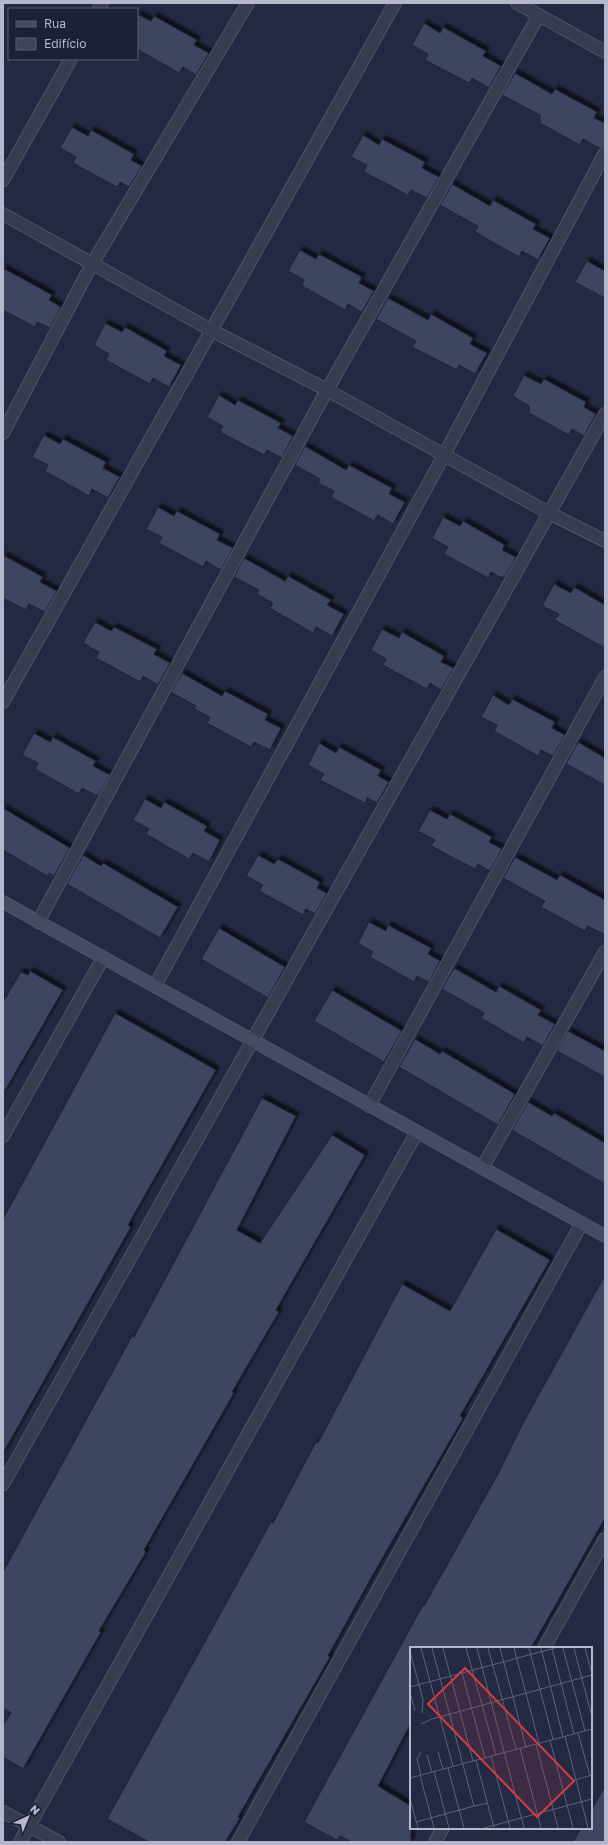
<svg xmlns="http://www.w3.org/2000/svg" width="608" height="1845" font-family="'Golos Text',sans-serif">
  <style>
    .building { fill: #3d4460; stroke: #1f2338; filter: url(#shadow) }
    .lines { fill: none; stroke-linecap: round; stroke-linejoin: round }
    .street-casing { stroke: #505469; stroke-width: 14 }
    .secondary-casing { stroke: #505469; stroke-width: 14 }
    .street { stroke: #383c51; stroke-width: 12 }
    .secondary { stroke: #464a65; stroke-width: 12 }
    .inset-road { fill: none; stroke: #5d6279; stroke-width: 1 }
    .view { fill: #d13e41; fill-opacity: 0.15; stroke: #d13e41; stroke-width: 2 }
    .inset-edge { fill: none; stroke: #b5b8cc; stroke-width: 2 }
  </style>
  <defs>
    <filter id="shadow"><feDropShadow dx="3.5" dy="-3.5" stdDeviation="1" flood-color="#0009"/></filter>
  </defs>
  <rect width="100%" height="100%" fill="#232942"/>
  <path class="building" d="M137,14L151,21L154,16L197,40L194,45L209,53L196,75L183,67L179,73L137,49Z
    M424,23L440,33L443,27L486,51L483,56L501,66L489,88L472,78L469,83L425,60L428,54L412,45Z
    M515,73L552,94L555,89L597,112L594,118L605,123V146L599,148L583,139L580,145L540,123V115L502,95Z
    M72,127L88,136L91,130L134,154L131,160L142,166L129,187L120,182L117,187L73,163L76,157L60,148Z
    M363,135L379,145L382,139L425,162L422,168L439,177L427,198L411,190L408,195L364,172L367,165L351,157Z
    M452,184L490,206L493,200L536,224L533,229L550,238L538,260L522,251L519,257L475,232L478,226L440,205Z
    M300,250L316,259L319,254L362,277L359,283L374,291L362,312L348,304L345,310L302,286L304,280L288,271Z
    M587,261L605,271V298L575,282Z
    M3,268L52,295L49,300L61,307L50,328L37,322L35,327L3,310Z
    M388,298L428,320L431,314L473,338L470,344L487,353L475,374L459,365L457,370L412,347L416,341L376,319Z
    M105,323L122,332L125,327L167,351L164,356L181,365L169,387L153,378L150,384L106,360L109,354L94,345Z
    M524,375L541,384L544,379L586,402L584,407L596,414L584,436L572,429L569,435L529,413V406L513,396Z
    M219,395L235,405L238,400L281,423L278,428L293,436L282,458L267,450L264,455L220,432L223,426L207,417Z
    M44,435L60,444L63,439L106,462L103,468L120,477L108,498L92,489L89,496L45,471L48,465L32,457Z
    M305,446L346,470L349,465L392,488L389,494L405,502L393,524L378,515L374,521L331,497L334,491L318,483L320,479L295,465Z
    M158,507L174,516L177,511L220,534L217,540L233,548L221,570L206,561L203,567L159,543L162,537L146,529Z
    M443,517L460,526L463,521L505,545L502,550L516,557L505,577H500L491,572L488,578L444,554L448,547L432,538Z
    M3,555L43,577L40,582L57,591L45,612L29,604L26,610L3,598Z
    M244,558L285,581L288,576L331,600L327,605L344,614L332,636L316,627L313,633L270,608L273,603L257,594L259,590L234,577Z
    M554,584L571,593L574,587L605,605V648L555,620L559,614L542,606Z
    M95,622L111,631L114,627L157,649L154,654L170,663L158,685L143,676L140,682L96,658L99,652L83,643Z
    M382,629L399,638L402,632L444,656L441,662L454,668L441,690L430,683L427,689L383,665L386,659L371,650Z
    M182,673L222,696L225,691L268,714L265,720L281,728L270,750L254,742L251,747L207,723L210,717L194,709L196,706L171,692Z
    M493,695L509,705L512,699L555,722L552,728L565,735L553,756L541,750L538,756L494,731L497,725L481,717Z
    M34,733L50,742L53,737L96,761L93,766L110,775L98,796L82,788L79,794L35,769L38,763L22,755Z
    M578,742L605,758V785L566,764Z
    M319,743L336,753L339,747L381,770L378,776L389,782L377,803L367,798L365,803L320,780L324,774L308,765Z
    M145,799L161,808L164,802L207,826L204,831L220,840L209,862L193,853L189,859L146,834L149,829L133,820Z
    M3,808L70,848L54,876L49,873L47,876L3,850Z
    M430,810L447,819L450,814L492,837L489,842L502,849L490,871L478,864L475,869L431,846L435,840L418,831Z
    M83,855L101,866L103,863L178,907L160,938L67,884Z
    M258,855L274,864L278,859L320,882L317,888L327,893L315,914L306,909L303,915L259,891L263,885L246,876Z
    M515,857L557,880L560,875L605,900V935L588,926L585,931L541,907L545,901L503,878Z
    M369,922L386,931L388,925L431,948L428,954L440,961L429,982L417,976L414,982L370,957L373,952L358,943Z
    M219,928L285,967L268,998L201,959Z
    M454,968L496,992L499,986L541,1010L538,1015L555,1024L543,1046L527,1037L524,1043L481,1018L484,1013L442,989Z
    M30,971L63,990L3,1094V1002L21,972L28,975Z
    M332,990L402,1031L384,1062L314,1021Z
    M115,1013L216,1070L128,1225L131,1227L3,1453V1219Z
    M568,1031L605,1051V1077L557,1051Z
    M415,1039L440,1054L442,1051L515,1094L498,1125L399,1067Z
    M262,1098L296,1116L237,1230L260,1243L332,1135L365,1155L276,1310L279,1312L232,1392L234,1393L144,1550L146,1552L99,1631L101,1632L23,1769L3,1757V1725L11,1713L3,1708V1572L132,1336L134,1337Z
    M528,1102L552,1116L554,1113L605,1143V1184L512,1130Z
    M496,1229L550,1260L460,1416L463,1418L371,1578L328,1656L330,1657L238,1817L240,1818L225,1842H149L107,1819L271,1522L273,1523L316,1442L318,1443L402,1284L450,1311Z
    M605,1275V1518L531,1648H411V1723L378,1786L411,1806V1842H352L340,1836L337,1840L304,1822L423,1605L424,1606L498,1474L522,1425Z
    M605,1786V1842H573L581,1828H591V1811Z"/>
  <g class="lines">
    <defs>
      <path id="street" d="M517,3L605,52
        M99,9L102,3
        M3,180L71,59
        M3,214L211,330L327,390L549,513L605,541
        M3,433L92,264L248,3
        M3,702L395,3
        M38,922L327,390L539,15
        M155,986L444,455L605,153
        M369,1106L605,677
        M3,1136L103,958
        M482,1168L605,952
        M3,1484L605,414
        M544,1648L605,1539
        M3,1812L59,1842
        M20,1842L417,1132
        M238,1842L582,1223
        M435,1842L443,1828"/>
      <path id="secondary" d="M3,902L605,1236"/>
    </defs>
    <use href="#street" class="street-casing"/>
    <use href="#secondary" class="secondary-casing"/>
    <use href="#street" class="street"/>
    <use href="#secondary" class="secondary"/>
  </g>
  <g transform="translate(410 1647)">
    <rect width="182" height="182" fill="#232942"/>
    <path class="inset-road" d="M11,1L43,119M33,1L63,114M56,1L86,108M67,1L114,181M78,1L106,102M90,1L116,100M104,1L129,96M119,1L143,92M131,1L153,90M142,1L164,87M153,1L175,84M164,1L182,70M175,1L182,27M0,4L13,53L12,66M52,26L75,111M0,40L145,1M0,45L5,64M11,77L22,72L182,28M168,86L180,129M155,89L178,181M140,93L163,181M126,97L148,181M110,101L131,181M11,105L7,112L11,128M28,105L33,122M17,108L22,125M81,109L100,181M66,113L84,181M38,121L54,181M24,124L39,181M10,128L24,181M0,131L182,82M165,133L182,128M0,152L8,181M64,159L78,156M6,175L64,159L22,1M74,181L182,152"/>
    <path class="view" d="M55,21L164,134L127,170L18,57Z"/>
    <rect width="182" height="182" class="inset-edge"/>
  </g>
  <rect width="608" height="1845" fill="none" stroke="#b5b8cc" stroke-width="8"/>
  <rect x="8" y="8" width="130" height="52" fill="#1d2137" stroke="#5a5d73"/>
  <rect x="16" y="21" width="20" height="6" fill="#464a65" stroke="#5a5d73"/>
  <text x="44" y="28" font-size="12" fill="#b5b8cc">Rua</text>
  <rect x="16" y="38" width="20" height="12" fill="#3d4460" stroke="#5a5d73"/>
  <text x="44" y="48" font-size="12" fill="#b5b8cc">Edifício</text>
  <g transform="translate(28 1817) rotate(44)" stroke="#1d2137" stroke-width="3" paint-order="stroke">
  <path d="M0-3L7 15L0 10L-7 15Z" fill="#b5b8cc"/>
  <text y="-6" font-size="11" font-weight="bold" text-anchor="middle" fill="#b5b8cc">N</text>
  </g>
</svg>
